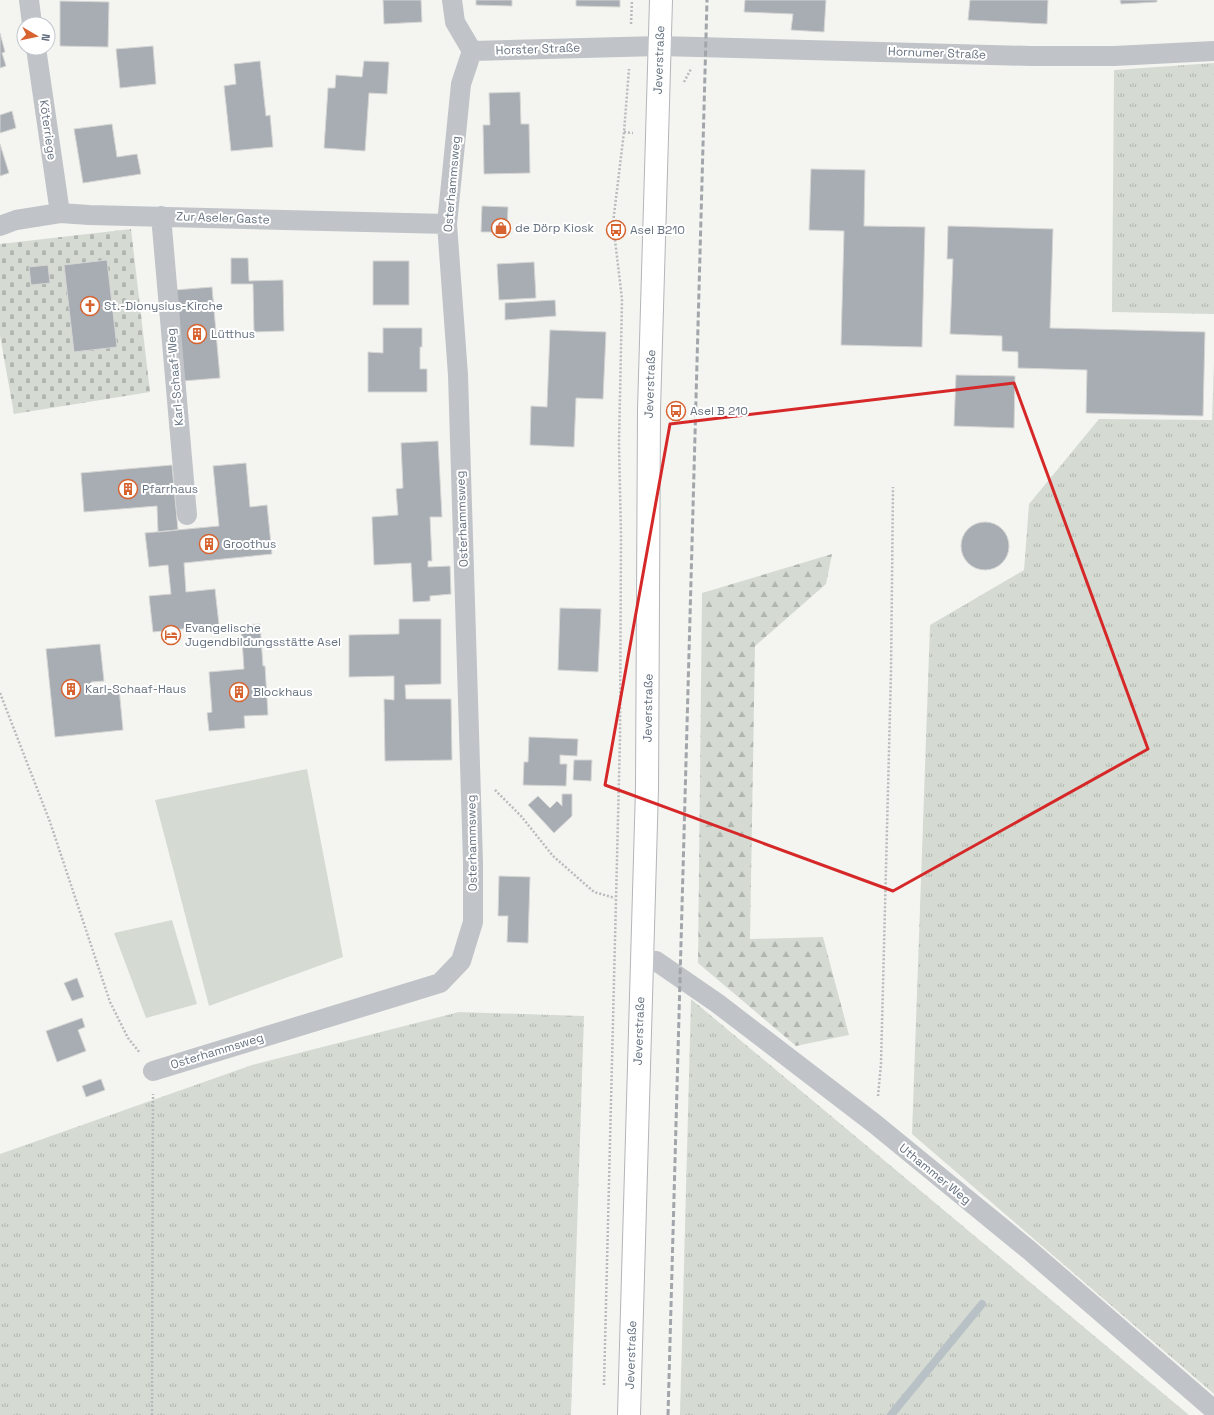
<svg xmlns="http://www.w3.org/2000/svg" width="1214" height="1415" font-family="'Space Grotesk',sans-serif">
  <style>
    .grass { fill: url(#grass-tufts) }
    .forest { fill: url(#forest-firs) }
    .cemetery { fill: url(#cemetery-stones) }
    .garden { fill: #d5dbd3 }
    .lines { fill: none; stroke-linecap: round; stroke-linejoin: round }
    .stream { stroke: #b8c2c6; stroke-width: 8 }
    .building { fill: #a7adb3; stroke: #d6d6d4 }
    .primary-casing { stroke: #b2b5b9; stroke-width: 24 }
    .path { stroke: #b8babd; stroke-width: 2.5; stroke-dasharray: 2 2; stroke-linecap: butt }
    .minor { stroke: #c0c3c7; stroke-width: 20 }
    .primary { stroke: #fff; stroke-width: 22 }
    .rail { stroke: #a2a6ab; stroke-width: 3; stroke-dasharray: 6 3; stroke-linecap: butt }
    .marked { fill: none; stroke: #d62828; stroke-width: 3; stroke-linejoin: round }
    .labels { text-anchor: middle; stroke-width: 4; stroke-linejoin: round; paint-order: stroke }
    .street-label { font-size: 12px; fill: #667280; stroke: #fff }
    .poi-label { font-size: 12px; fill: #667280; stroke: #fff; text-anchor: start }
  </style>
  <defs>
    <pattern id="grass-tufts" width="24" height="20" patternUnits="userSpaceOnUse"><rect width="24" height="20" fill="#d5dbd3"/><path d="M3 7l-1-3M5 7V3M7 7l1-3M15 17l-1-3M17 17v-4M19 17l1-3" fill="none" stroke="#b1b6b0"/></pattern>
    <pattern id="forest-firs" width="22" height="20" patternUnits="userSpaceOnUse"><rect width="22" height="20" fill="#d5dbd3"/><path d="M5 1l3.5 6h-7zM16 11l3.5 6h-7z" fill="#b1b6b0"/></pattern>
    <pattern id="cemetery-stones" width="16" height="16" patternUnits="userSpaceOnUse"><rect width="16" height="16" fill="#d5dbd3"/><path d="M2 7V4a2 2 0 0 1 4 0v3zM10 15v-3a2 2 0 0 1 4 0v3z" fill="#b1b6b0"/></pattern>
  </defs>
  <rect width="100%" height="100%" fill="#f4f5f1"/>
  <path class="grass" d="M1214,63V314L1112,312L1114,70Z
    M1214,362V1394L912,1134L930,625L1024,570L1029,504L1099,419L1212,420Z
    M691,999L1189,1415H680Z
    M459,1012L584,1016L571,1415H0V1154L252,1065Z"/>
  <path class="forest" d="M832,554L826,584L755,646L750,939L823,937L849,1035L796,1046L698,963L702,593Z"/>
  <path class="cemetery" d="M131,229L150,392L14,414L0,336V244Z"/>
  <path class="garden" d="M307,769L343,957L209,1006L155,800Z
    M172,920L197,1004L146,1018L114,933Z"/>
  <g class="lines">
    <path class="stream" d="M891,1415L982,1304"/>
  </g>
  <path class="building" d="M383,0H421L422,22L384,24Z
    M476,0H512V6L476,5Z
    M576,0H620V7L576,6Z
    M745,0H826L824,32L791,30L793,14L744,12Z
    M970,0H1048L1047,24L968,20Z
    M1120,0H1157V2L1121,4Z
    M60,1L109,2L108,47L60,46Z
    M0,33L5,52L2,53L6,66L0,68Z
    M153,46L156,84L120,88L116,49Z
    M260,61L266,116L270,115L273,147L231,151L224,86L236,84L234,64Z
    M364,61L389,62L387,94L369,93L365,151L324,148L328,88H335L336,75L362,77Z
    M520,92L521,124H529L530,173L484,174L483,125H490L489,93Z
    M12,111L16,128L0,133V115Z
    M112,124L117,157L137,154L141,174L83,183L74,129Z
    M0,144L9,173L0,176Z
    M811,169L865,170L864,226L925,227L922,347L841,345L844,231L809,230Z
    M482,206L508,207L507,232H481Z
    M948,226L1053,229L1050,328L1205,332L1203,416L1086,413L1087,370L1018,368V352L1002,351V336L950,334L953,259H947Z
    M231,258H248L249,281L283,280L284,331L254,332L253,284H231Z
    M107,260L117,347L74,352L64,265Z
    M373,261H409V305H373Z
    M534,262L536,298L499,300L497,264Z
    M48,265L50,283L31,285L29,267Z
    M212,287L220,378L183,381L175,290Z
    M555,300L556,316L505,320V303Z
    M383,328H422V347H420V369H427V392H368V352L383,353Z
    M550,330L606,332L603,399L576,398L574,447L530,445L531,406L547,407Z
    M956,375L1015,376L1014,428L954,426Z
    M438,441L442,517H430L432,561H428V567L450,566L451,594L430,596V601L413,602L411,563L374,565L372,517L398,515L396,489L403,488L401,443Z
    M246,463L250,507L267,505L272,554L184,563L186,592L215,589L219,625L153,632L149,596L171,594L168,565L149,567L145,533L219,526L213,466Z
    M172,465L178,530L158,532L157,506L84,512L81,473Z
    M961 546a24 24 0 1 1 48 0a24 24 0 1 1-48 0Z
    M560,608L601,609L598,672L558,670Z
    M399,619H441V684L405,685L406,699H451L452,760L385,761L384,699L394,700V676L349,677V635L399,634Z
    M260,624L263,666H265L268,715L244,716L245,728L209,731L207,713L212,712L209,672L244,669L241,625Z
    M100,644L104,681L91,682L92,691L119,688L123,730L55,737L46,649Z
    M529,737L578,739L577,756L560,755V764H567L566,786L523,785L524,762H528Z
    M574,760H592L591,781L573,780Z
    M562,794H572V816L554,833L528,805L538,796L550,808L557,801L562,806Z
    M499,876L530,877L528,943L507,942L508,916H498Z
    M77,978L84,997L72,1001L64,983Z
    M82,1018L85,1027L78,1030L86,1051L57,1062L46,1031Z
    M101,1079L105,1090L86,1097L82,1086Z"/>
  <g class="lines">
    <defs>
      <path id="primary" d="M629,1415L647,788L649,410L661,0"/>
    </defs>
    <use href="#primary" class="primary-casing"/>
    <path class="path" d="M631,24L632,0
      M684,82L691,69
      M624,132L633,133
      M0,693L50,822L110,1002L128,1038L140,1053
      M495,790L521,816L553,856L594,892L615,898
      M878,1096L881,1064L891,672L893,487
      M604,1385L620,738L621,536L619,444L622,299L613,223L624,132L629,69
      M152,1415L153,1094"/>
    <path class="minor" d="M29,0L32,24
      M452,0L455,22L472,51
      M36,48L60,213
      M472,51L659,46L1031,56H1114L1214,51
      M161,216L187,515
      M0,226L16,220L60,213L89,215L447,224
      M642,960L656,961L717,1003L875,1124L1029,1250L1214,1410
      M153,1071L440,983L461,961L473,922V862L458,375L447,224L461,84L472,51"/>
    <use href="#primary" class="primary"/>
    <path class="rail" d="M668,1415L707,0"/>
  </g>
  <path class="marked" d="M1014,383L1148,749L893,891L605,785L670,424Z"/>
  <defs>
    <symbol id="shop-ring" viewBox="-11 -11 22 22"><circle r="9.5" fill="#fff" stroke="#d66330" stroke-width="1.5"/><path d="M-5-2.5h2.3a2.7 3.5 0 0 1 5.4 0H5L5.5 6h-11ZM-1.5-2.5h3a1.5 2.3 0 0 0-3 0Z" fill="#d66330"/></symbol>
    <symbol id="bus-ring" viewBox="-11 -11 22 22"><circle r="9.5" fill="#fff" stroke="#d66330" stroke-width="1.5"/><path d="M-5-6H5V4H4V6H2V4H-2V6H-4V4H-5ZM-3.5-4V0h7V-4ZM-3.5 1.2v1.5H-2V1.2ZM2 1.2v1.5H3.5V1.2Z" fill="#d66330"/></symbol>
    <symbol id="church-ring" viewBox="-11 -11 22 22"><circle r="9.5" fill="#fff" stroke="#d66330" stroke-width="1.5"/><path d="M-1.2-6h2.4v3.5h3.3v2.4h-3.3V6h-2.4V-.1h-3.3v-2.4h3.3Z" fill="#d66330"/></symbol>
    <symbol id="building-ring" viewBox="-11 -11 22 22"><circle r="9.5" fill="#fff" stroke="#d66330" stroke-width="1.5"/><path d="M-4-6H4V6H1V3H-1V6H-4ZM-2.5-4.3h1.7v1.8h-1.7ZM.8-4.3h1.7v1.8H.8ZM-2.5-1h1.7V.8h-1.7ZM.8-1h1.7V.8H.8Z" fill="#d66330"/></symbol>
    <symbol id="hotel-ring" viewBox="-11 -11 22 22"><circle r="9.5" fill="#fff" stroke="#d66330" stroke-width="1.5"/><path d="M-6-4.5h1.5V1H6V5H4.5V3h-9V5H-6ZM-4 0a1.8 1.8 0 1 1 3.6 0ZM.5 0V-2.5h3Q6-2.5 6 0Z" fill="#d66330"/></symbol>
  </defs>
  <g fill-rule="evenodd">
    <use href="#shop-ring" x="490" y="217" width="22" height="22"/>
    <use href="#bus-ring" x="605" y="219" width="22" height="22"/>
    <use href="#church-ring" x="79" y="295" width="22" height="22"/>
    <use href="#building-ring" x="186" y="323" width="22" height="22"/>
    <use href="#bus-ring" x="665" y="400" width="22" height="22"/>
    <use href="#building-ring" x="117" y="478" width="22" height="22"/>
    <use href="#building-ring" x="198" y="533" width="22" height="22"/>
    <use href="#hotel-ring" x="160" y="624" width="22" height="22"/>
    <use href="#building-ring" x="60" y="678" width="22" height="22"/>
    <use href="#building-ring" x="228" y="681" width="22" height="22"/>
  </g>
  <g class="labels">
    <g class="street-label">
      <text transform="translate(538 49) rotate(-2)" y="4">Horster Straße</text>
      <text transform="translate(937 53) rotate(2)" y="4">Hornumer Straße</text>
      <text transform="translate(659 60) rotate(-88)" y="4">Jeverstraße</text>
      <text transform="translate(48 130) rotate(82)" y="4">Köterriege</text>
      <text transform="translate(452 184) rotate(-85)" y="4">Osterhammsweg</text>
      <text transform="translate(223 218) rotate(2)" y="4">Zur Aseler Gaste</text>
      <text transform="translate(175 377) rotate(-95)" y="4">Karl-Schaaf-Weg</text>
      <text transform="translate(650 384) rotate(-88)" y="4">Jeverstraße</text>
      <text transform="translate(462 519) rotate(-92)" y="4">Osterhammsweg</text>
      <text transform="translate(648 708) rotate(-89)" y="4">Jeverstraße</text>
      <text transform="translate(472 843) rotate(-91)" y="4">Osterhammsweg</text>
      <text transform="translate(639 1031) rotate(-88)" y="4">Jeverstraße</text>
      <text transform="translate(217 1051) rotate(-17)" y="4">Osterhammsweg</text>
      <text transform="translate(935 1174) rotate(39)" y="4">Uthammer Weg</text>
      <text transform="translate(631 1355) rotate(-88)" y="4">Jeverstraße</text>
    </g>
    <g class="poi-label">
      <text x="515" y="232">de Dörp Kiosk</text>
      <text x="630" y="234">Asel B210</text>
      <text x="104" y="310">St.-Dionysius-Kirche</text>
      <text x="211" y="338">Lütthus</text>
      <text x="690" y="415">Asel B 210</text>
      <text x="142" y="493">Pfarrhaus</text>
      <text x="223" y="548">Groothus</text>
      <text x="185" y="632">Evangelische<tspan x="185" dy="14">Jugendbildungsstätte Asel</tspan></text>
      <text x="85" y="693">Karl-Schaaf-Haus</text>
      <text x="253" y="696">Blockhaus</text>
    </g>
  </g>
  <g transform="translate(36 36) rotate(99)"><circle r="19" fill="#ffffff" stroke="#c2c7cc"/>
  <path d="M0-3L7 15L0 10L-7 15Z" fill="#d66330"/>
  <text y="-6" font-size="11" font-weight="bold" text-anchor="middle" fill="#667280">N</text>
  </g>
</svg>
